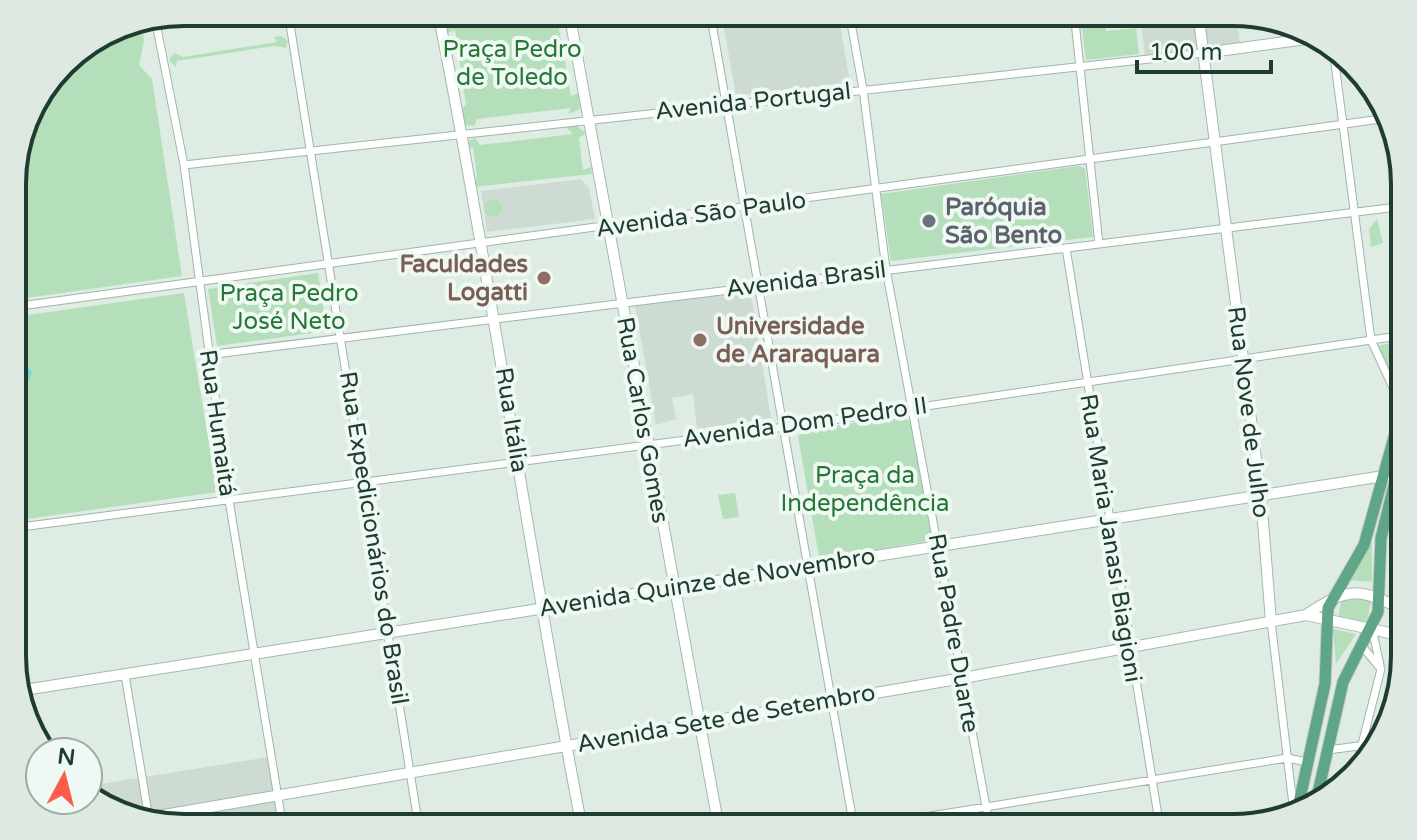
<svg xmlns="http://www.w3.org/2000/svg" width="1417" height="840" font-family="'Varela Round',sans-serif">
  <style>
    .built { fill: #cddbd2 }
    .green { fill: #b5dfba }
    .water { fill: #81d6d6 }
    .lines { fill: none; stroke-linecap: round; stroke-linejoin: round }
    .street-casing { stroke: #a1b4aa; stroke-width: 9 }
    .secondary-casing { stroke: #9fbbad; stroke-width: 12 }
    .primary-casing { stroke: #c0c9c5; stroke-width: 13 }
    .street { stroke: #fff; stroke-width: 7 }
    .secondary { stroke: #fff; stroke-width: 10 }
    .primary { stroke: #5fa588; stroke-width: 11 }
    .worship-dot { fill: #6b7280; stroke: #eff8f2; stroke-width: 3 }
    .education-dot { fill: #8d6e63; stroke: #eff8f2; stroke-width: 3 }
    .labels { text-anchor: middle; stroke-width: 8; stroke-linejoin: round; paint-order: stroke }
    .park-label { font-size: 24px; fill: #257738; stroke: #eff8f2 }
    .street-label { font-size: 24px; fill: #1e3d30; stroke: #eff8f2 }
    .worship-label { font-size: 24px; font-weight: bold; fill: #5b616d; stroke: #eff8f2; text-anchor: start }
    .education-label { font-size: 24px; font-weight: bold; fill: #785e54; stroke: #eff8f2; text-anchor: end }
    .rim { fill: none; stroke: #1e3d30; stroke-width: 4 }
  </style>
  <rect width="100%" height="100%" fill="#dfece4"/>
  <path class="built" d="M721,12H838L850,83L736,95Z
    M1140,12L1236,13L1240,45L1145,57Z
    M581,179L589,188L595,219L487,232L481,191Z
    M750,289L771,418L697,429L693,394L672,398L676,419L656,425L635,306Z
    M269,757L281,828H183L97,805L88,796V786Z"/>
  <path class="green" d="M444,12H556L571,96L578,93L580,109L568,114L571,108L477,119L474,126L463,125L459,111L466,105L455,30L447,33Z
    M1080,12H1103L1106,31L1136,28L1139,54L1086,60Z
    M141,20L144,41L139,65L152,79L182,276L13,300C13,256 9,208 13,164C20,97 76,33 141,20Z
    M281,36L288,41L286,48L274,46L177,61L176,67L169,60L174,53L183,57L277,42L274,37Z
    M577,126L586,133L579,138L583,170L591,167L592,174L474,187L477,175L473,147L468,149L467,142L475,138L480,145L573,134L566,127Z
    M1078,166L1085,168L1093,237L891,261L881,194Z
    M484 208a9 9 0 1 1 18 0a9 9 0 1 1-18 0Z
    M1405,216V242L1392,244L1389,218Z
    M1377,219L1383,243L1371,247L1369,229Z
    M318,273L327,331L217,346L208,289Z
    M184,293L217,492L13,521V317Z
    M1405,340V377L1400,393L1377,346Z
    M901,415L912,423L932,540L825,559L819,557L798,436L810,430Z
    M735,493L739,517L723,519L718,495Z
    M1372,540V582L1348,580Z
    M1360,599L1371,602L1367,622L1338,617L1341,601Z
    M1333,629L1356,634L1336,664Z"/>
  <path class="water" d="M19,357L32,372L25,391L13,393V358Z"/>
  <g class="lines">
    <defs>
      <path id="street" d="M288,12L419,828
        M710,12L854,828
        M849,12L863,89L886,269L990,828
        M1074,12L1099,244
        M155,18L184,165L229,500L283,828
        M1333,48L1371,340L1401,405
        M184,165L1204,53
        M1066,248L1160,828
        M13,307L1388,118
        M207,355L1405,206
        M13,528L785,427L1405,335
        M1271,621L1294,813
        M1372,628L1380,665
        M125,675L149,819
        M1328,750L1381,743
        M1356,768L1381,669L1361,645
        M856,828L1287,758L1307,762"/>
      <path id="secondary" d="M438,12C492,283 529,557 582,828
        M569,12L719,828
        M1198,12L1261,497L1271,621
        M1204,53L1321,37
        M1306,615L1394,634L1405,641
        M18,691L1390,475
        M146,818L963,678L1306,615C1351,585 1358,589 1405,610"/>
      <path id="primary" d="M1315,806L1343,682L1378,612L1381,538L1405,441
        M1297,812L1325,684L1328,608L1364,545L1405,398"/>
    </defs>
    <use href="#street" class="street-casing"/>
    <use href="#secondary" class="secondary-casing"/>
    <use href="#primary" class="primary-casing"/>
    <use href="#street" class="street"/>
    <use href="#secondary" class="secondary"/>
    <use href="#primary" class="primary"/>
  </g>
  <circle class="worship-dot" cx="929" cy="221" r="8"/>
  <g class="education-dot">
    <circle cx="544" cy="278" r="8"/>
    <circle cx="700" cy="340" r="8"/>
  </g>
  <g class="labels">
    <g class="park-label">
      <text x="512" y="57">Praça Pedro<tspan x="512" dy="28">de Toledo</tspan></text>
      <text x="289" y="301">Praça Pedro<tspan x="289" dy="28">José Neto</tspan></text>
      <text x="865" y="483">Praça da<tspan x="865" dy="28">Independência</tspan></text>
    </g>
    <g class="street-label">
      <text transform="translate(753 101) rotate(-6)" y="8">Avenida Portugal</text>
      <text transform="translate(701 214) rotate(-8)" y="8">Avenida São Paulo</text>
      <text transform="translate(806 279) rotate(-7)" y="8">Avenida Brasil</text>
      <text transform="translate(1249 412) rotate(83)" y="8">Rua Nove de Julho</text>
      <text transform="translate(512 420) rotate(81)" y="8">Rua Itália</text>
      <text transform="translate(643 420) rotate(80)" y="8">Rua Carlos Gomes</text>
      <text transform="translate(805 422) rotate(-8)" y="8">Avenida Dom Pedro II</text>
      <text transform="translate(218 423) rotate(82)" y="8">Rua Humaitá</text>
      <text transform="translate(374 538) rotate(81)" y="8">Rua Expedicionários do Brasil</text>
      <text transform="translate(1111 538) rotate(81)" y="8">Rua Maria Janasi Biagioni</text>
      <text transform="translate(707 582) rotate(-9)" y="8">Avenida Quinze de Novembro</text>
      <text transform="translate(954 633) rotate(80)" y="8">Rua Padre Duarte</text>
      <text transform="translate(726 718) rotate(-10)" y="8">Avenida Sete de Setembro</text>
    </g>
    <g class="worship-label">
      <text x="945" y="215">Paróquia<tspan x="945" dy="28">São Bento</tspan></text>
    </g>
    <g class="education-label">
      <text x="528" y="272">Faculdades<tspan x="528" dy="28">Logatti</tspan></text>
      <text x="716" y="334" text-anchor="start">Universidade<tspan x="716" dy="28">de Araraquara</tspan></text>
    </g>
  </g>
  <path d="M0 0H1417V840H0ZM184 26H1233A158 158 0 0 1 1391 184V656A158 158 0 0 1 1233 814H184A158 158 0 0 1 26 656V184A158 158 0 0 1 184 26Z" fill="#dee9e2" fill-rule="evenodd"/>
  <path class="rim" d="M184 26H1233A158 158 0 0 1 1391 184V656A158 158 0 0 1 1233 814H184A158 158 0 0 1 26 656V184A158 158 0 0 1 184 26Z"/>
  <g transform="translate(64 776) rotate(7)"><circle r="38" fill="#eff8f2" stroke="#9bada4" stroke-width="2"/>
  <path d="M0-6L14 30L0 20L-14 30Z" fill="#fe5b4b"/>
  <text y="-12" font-size="22" font-weight="bold" text-anchor="middle" fill="#1e3d30">N</text>
  </g>
  <path d="M1137 60v12h134v-12" fill="none" stroke="#1e3d30" stroke-width="4"/>
  <text x="1149" y="60" font-size="24" fill="#1e3d30" stroke="#eff8f2" stroke-width="6" paint-order="stroke">100 m</text>
</svg>
